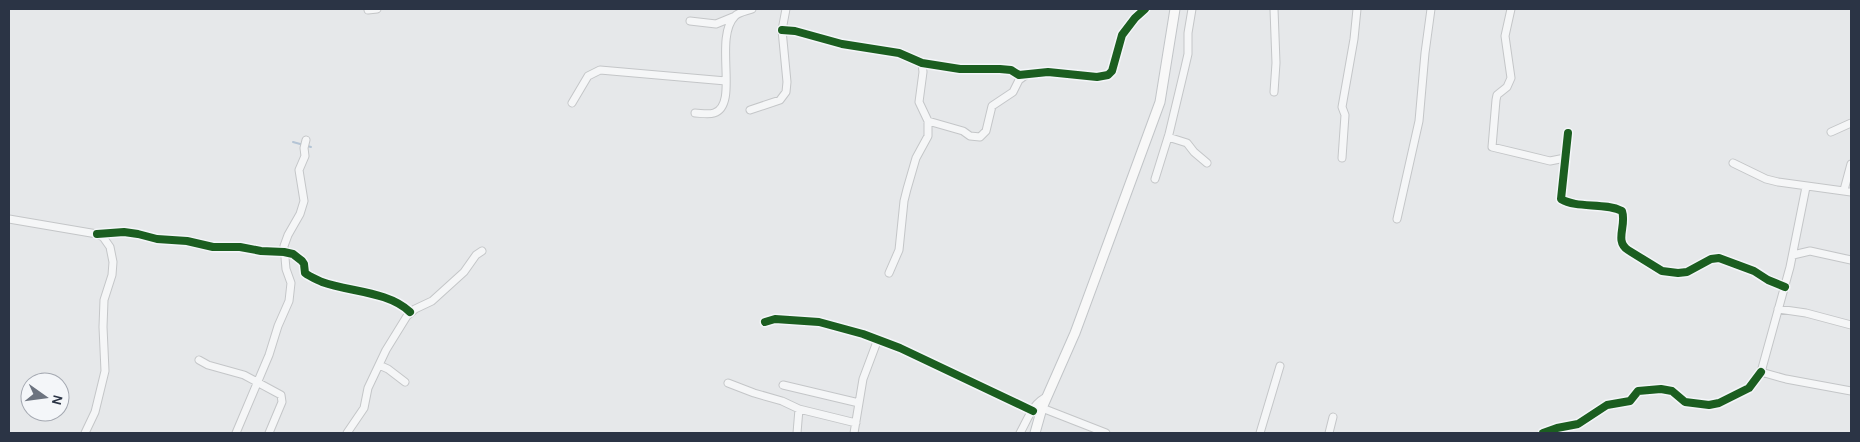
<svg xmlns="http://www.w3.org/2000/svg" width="1860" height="442" font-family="Karla,sans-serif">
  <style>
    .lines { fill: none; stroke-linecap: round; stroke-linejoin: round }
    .stream { stroke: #b4c4d5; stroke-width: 2 }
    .minor-casing { stroke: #c4c6c8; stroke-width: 9 }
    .major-casing { stroke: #c2c5c8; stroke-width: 11 }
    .minor { stroke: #f5f6f7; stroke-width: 7 }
    .major { stroke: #f8f8f8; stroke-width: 9 }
    .cycleway-casing { stroke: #f4f6f9; stroke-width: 11 }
    .cycleway { stroke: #1b5e20; stroke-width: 8 }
  </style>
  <rect width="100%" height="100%" fill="#e6e8ea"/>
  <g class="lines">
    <path class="stream" d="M293,142L311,147"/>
    <defs>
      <path id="minor" d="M1511,9L1505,36L1511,78L1507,87L1497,95L1496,100L1492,147L1550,161L1565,158
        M368,10L377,9
        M690,21L716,24L733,17
        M782,30L795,31L842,44L899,53L922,63L960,69H1000L1011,70L1019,75L1048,72L1097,77L1108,75L1112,71L1122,35L1135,18L1145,9
        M1274,92L1276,63L1274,9
        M572,103L588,76L600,70L726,81
        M750,110L780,100L786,92L787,82L782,30L786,9
        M695,113C700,113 708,115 714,113C740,105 713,38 735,16C739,12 747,11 752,9
        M928,121L963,131L970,136L980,137L986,131L992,106L1013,92L1019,80L1026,75
        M1831,132L1851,123
        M1568,133L1561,199C1577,209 1604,202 1622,211C1627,225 1614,241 1628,250L1662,271L1678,273L1687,272L1711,259L1719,258L1754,271L1768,280L1785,287
        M1168,137L1187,143L1194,152L1207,163
        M1342,158L1345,115L1342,107L1354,39L1357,9
        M1733,163L1766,179L1778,182L1851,192
        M1155,179L1169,134L1185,67L1188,54V33L1192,9
        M1806,187L1790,267L1761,372L1786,379L1851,391
        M1844,190L1851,164
        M9,219L97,234L103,237L110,247L113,262L112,275L104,300L103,327L105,371L95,412L85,433
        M1397,219L1419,121L1425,53L1431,9
        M97,234L124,232L138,234L157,239L187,241L213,247H240L261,251L284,252L293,254L302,261L304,264L305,273C310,277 316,279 322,282C349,292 388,291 410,312
        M1793,255L1810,251L1851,260
        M889,273L899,250L904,201L907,189L916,158L928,136V121L919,102L923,72L922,63
        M1778,309L1806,313L1851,325
        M765,322L775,319L819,322L863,334L900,348L1033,411
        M199,360L208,365L244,375L281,395L282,402L269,433
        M379,365L388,369L405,382
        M728,383L754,393L782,401L799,409L856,423
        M783,385L859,403
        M1042,408L1106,433
        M236,433L269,355L278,326L289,301L291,283L286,269L284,246L288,235L300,214L304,201L299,170L305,156L304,148L306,140
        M347,433L364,408L368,388L386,350L407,316L415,309L432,301L464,272L476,255L482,251
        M797,433L799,409
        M854,433L863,379L878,339
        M1020,433C1027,421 1033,402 1047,397
        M1260,433L1280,366
        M1329,433L1333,417
        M1543,433L1557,428L1578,424L1607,405L1630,401L1638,391L1661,389L1672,391L1685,402L1709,405L1719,403L1749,388L1761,372"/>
      <path id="major" d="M1035,433L1042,408L1075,333L1106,249L1160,102L1175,9"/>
    </defs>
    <use href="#minor" class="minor-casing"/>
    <use href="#major" class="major-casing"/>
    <use href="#minor" class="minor"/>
    <use href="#major" class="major"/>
    <defs>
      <path id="cycleway" d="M782,30L795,31L842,44L899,53L922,63L960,69H1000L1011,70L1019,75L1048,72L1097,77L1108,75L1112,71L1122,35L1135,18L1145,9
        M1568,133L1561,199C1577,209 1604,202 1622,211C1627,225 1614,241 1628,250L1662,271L1678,273L1687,272L1711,259L1719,258L1754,271L1768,280L1785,287
        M97,234L124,232L138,234L157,239L187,241L213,247H240L261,251L284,252L293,254L302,261L304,264L305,273C310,277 316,279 322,282C349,292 388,291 410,312
        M765,322L775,319L819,322L863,334L900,348L1033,411
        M1543,433L1557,428L1578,424L1607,405L1630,401L1638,391L1661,389L1672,391L1685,402L1709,405L1719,403L1749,388L1761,372"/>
    </defs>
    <use href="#cycleway" class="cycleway-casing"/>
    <use href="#cycleway" class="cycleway"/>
  </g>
  <rect width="1860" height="442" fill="none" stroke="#2b3445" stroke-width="20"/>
  <g transform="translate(45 397) rotate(104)"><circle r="24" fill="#f4f6f9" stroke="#a4a8b1"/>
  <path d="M0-4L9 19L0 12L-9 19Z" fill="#6c737f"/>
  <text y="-8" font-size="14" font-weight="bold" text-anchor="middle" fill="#2b3445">N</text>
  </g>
</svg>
